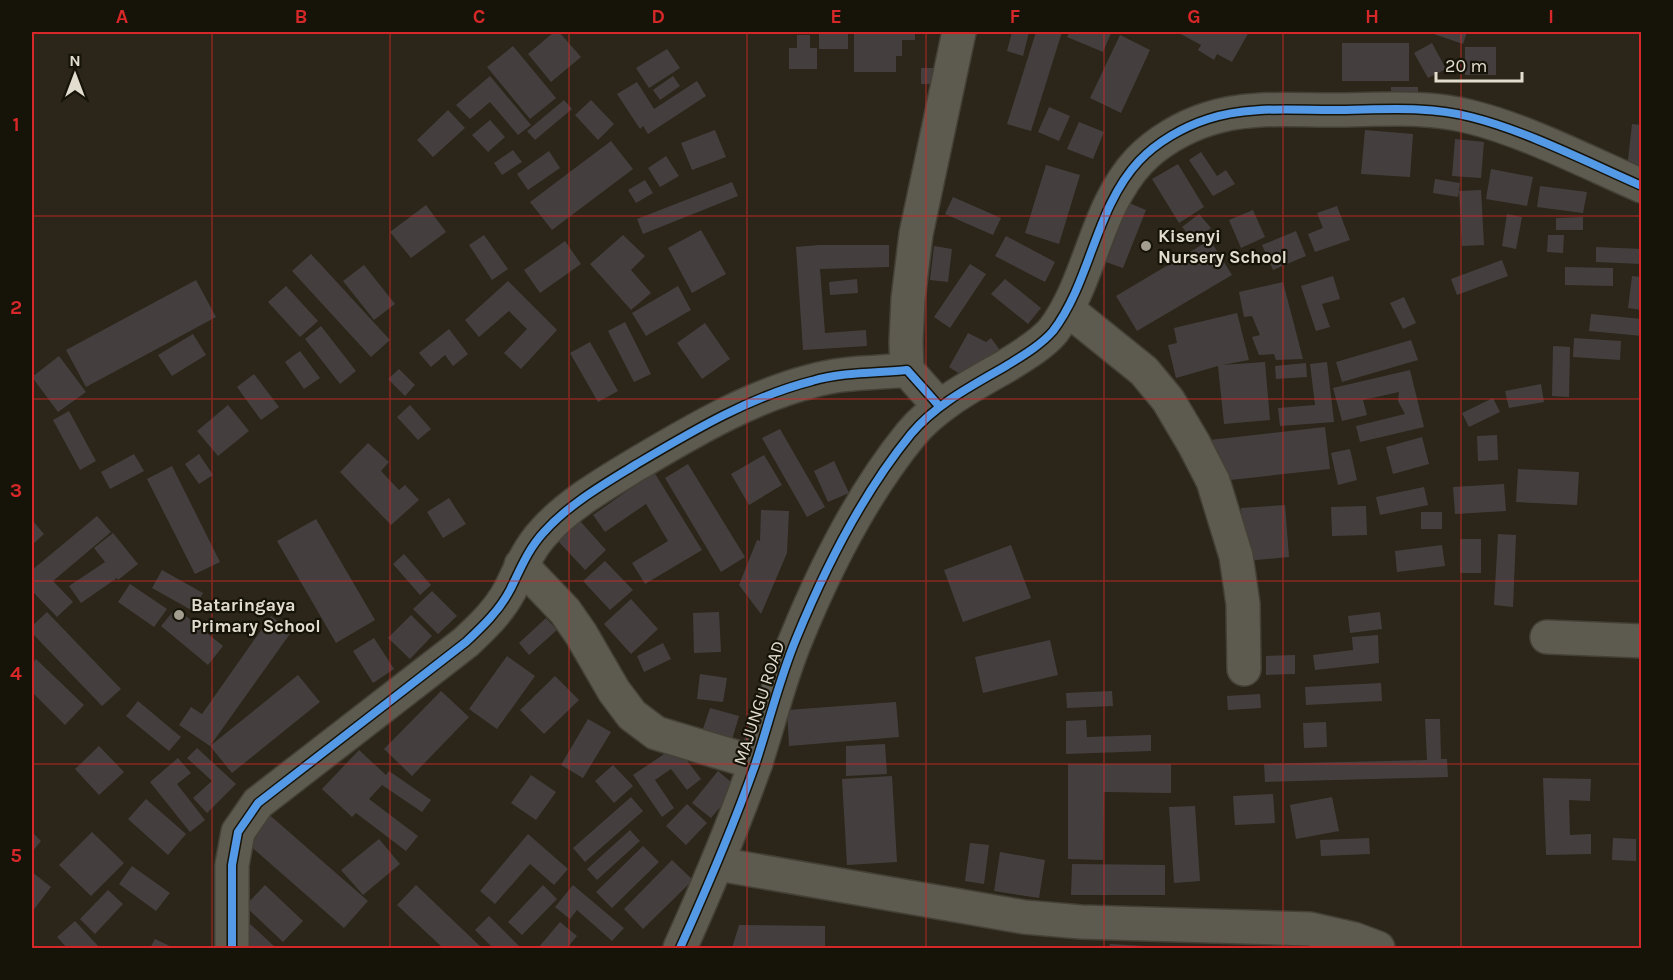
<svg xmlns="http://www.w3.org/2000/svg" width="1673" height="980" font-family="Karla,sans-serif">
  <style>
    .building { fill: #443f3e }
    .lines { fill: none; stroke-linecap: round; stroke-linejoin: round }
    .minor-casing { stroke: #444036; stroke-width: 36 }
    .minor { stroke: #5d5a50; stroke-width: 33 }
    .cycleway-casing { stroke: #161309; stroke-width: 11 }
    .cycleway { stroke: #5399e6; stroke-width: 8 }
    .grid { fill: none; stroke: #d62828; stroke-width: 1.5; stroke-opacity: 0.55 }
    .poi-dot { fill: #a29d8f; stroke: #161309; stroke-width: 2 }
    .labels { text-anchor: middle; stroke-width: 4.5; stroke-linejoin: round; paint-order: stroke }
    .poi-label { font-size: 18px; font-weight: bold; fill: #e2ddce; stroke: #161309; text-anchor: start }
    .street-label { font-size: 18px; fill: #e2ddce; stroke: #161309 }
    .neatline { fill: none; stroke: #d62828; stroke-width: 2 }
    .grid-label { font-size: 20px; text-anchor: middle; font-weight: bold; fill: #d62828 }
  </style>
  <rect width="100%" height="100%" fill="#2b2619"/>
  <path class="building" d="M554,32H559L581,57L551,82L528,54Z
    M819,32H848V49H819Z
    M854,32H915V40H902V56H896V72H854Z
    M1012,32H1029L1023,56L1007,51Z
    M1036,32H1062L1031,131L1007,124Z
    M1070,32H1108L1111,33L1103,52L1067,37Z
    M1177,32H1249L1232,62L1217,54L1214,60L1198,50L1201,45Z
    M1428,32H1467L1463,44Z
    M797,35H810V48H817V69H789V48H797Z
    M1120,35L1150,50L1121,113L1090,98Z
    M1342,43H1409V81H1342Z
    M1432,43L1446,69L1428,78L1414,53Z
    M513,46L556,98L530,119L487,67Z
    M1465,47H1496V75H1465Z
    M667,49L680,68L649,88L636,68Z
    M921,68H936V84H921Z
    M490,76L531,125L518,135L490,102L470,119L456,105Z
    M673,76L680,86L660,100L653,90Z
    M697,81L706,96L648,134L643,126L640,129L617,94L637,82L654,109Z
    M1391,87H1418V106H1391Z
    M564,100L572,109L535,140L527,131Z
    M591,100L614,124L598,140L575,115Z
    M1049,107L1070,116L1059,141L1038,132Z
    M448,110L465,128L433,157L417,140Z
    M490,120L505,137L488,152L472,135Z
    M1079,122L1104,132L1093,159L1067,149Z
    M1632,124L1642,125V171L1627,169Z
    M715,130L726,157L692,170L681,143Z
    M1365,130L1413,134L1410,177L1361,174Z
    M1455,139L1484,142L1481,178L1452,176Z
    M611,141L633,169L552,230L530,202Z
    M513,150L522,162L502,175L494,163Z
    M549,151L560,168L528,190L517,174Z
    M1201,152L1217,176L1226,170L1235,184L1213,196L1189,160Z
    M666,156L679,176L660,187L648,168Z
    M1178,164L1204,207L1179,223L1152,179Z
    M1046,165L1080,175L1059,244L1025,233Z
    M1491,169L1533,177L1527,206L1486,199Z
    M1435,179L1460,183L1459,191L1481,190L1484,245L1462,246L1459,191L1458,197L1433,193Z
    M645,180L653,193L636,203L628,190Z
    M732,182L738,196L643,234L637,219Z
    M1540,186L1587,192L1583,213L1537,207Z
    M953,197L1001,218L993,235L945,214Z
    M1129,203L1146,210L1123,268L1106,262Z
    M426,205L446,232L411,258L390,232Z
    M1337,206L1350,240L1315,252L1308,234L1323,228L1317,213Z
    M1253,210L1265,237L1241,248L1229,220Z
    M1199,214L1211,228L1195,242L1182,227Z
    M1507,214L1522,217L1516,249L1502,246Z
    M1583,217V230H1556V218Z
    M701,230L726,274L692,293L668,248Z
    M1296,231L1306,256L1273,270L1262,245Z
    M484,235L508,269L492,280L469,245Z
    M623,235L645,256L631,270L651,293L631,310L590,264Z
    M1548,235H1564L1563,253L1547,252Z
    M1006,236L1055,262L1045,282L995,256Z
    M1210,240L1232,275L1137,331L1116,296Z
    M565,241L581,264L540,293L524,270Z
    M819,245H889V267L820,269L825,333L866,330L867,346L803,350L796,247Z
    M934,246L952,249L948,282L930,280Z
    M1596,247L1642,249V264L1596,262Z
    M311,254L390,340L371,357L292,271Z
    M1502,260L1508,276L1457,295L1451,279Z
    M970,264L986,274L950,328L934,317Z
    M364,265L395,304L374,320L343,281Z
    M1565,267L1613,268V286L1565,285Z
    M1333,276L1340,299L1322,304L1330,327L1316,331L1301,286Z
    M1632,276L1642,277V310L1628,308Z
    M857,279L858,293L830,295L829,282Z
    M1005,279L1041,308L1028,324L991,294Z
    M196,280L216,317L86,387L66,350Z
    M508,281L557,330L521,369L504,353L527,329L509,311L479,337L465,320Z
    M1283,282L1303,359L1276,360L1274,354L1259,355L1252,337L1260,335L1252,316L1244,317L1239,292Z
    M286,286L318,321L300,337L268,302Z
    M678,286L691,310L646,336L632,313Z
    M1404,297L1416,323L1403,329L1390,303Z
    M1237,313L1249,360L1222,365L1265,362L1270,420L1224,424L1218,366L1176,378L1168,345L1177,343L1174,328Z
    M1591,314L1642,319V336L1589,331Z
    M625,322L651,374L634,382L608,331Z
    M705,323L730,359L702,379L677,343Z
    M321,326L356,371L340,384L305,339Z
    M449,329L468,354L453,366L445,355L431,367L419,353Z
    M968,333L986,342L991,338L1002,353L960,374L949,367Z
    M193,334L206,355L172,376L158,355Z
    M1574,338L1621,341L1620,360L1573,357Z
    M1411,340L1418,360L1342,382L1336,362Z
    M590,342L618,391L598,402L570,353Z
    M1553,346L1570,347L1569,397L1552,396Z
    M300,351L320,378L304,389L285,362Z
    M59,356L86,392L58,412L32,377Z
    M1327,362L1334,422L1280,426L1278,408L1315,405L1310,364Z
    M1306,363L1307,377L1276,379L1275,366Z
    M399,369L415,385L405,396L388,379Z
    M1410,370L1424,427L1360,442L1356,426L1405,414L1398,401L1399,392L1363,400L1367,415L1342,421L1333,388Z
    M254,374L279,407L261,420L237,387Z
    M1541,384L1544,402L1509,408L1505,391Z
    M1493,398L1500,412L1469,427L1462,413Z
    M228,405L249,431L218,456L197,431Z
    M410,405L431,429L418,440L397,417Z
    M69,411L96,461L80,470L53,420Z
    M1325,427L1330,469L1221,481L1210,440Z
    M780,429L825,507L807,517L762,438Z
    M1497,435L1498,460L1478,461L1477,436Z
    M1422,437L1429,464L1393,474L1386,447Z
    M368,443L389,462L381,471L399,490L405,485L419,500L391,525L340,472Z
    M1350,449L1357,480L1338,485L1331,453Z
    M134,454L144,471L110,489L101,472Z
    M199,454L213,475L199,484L185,464Z
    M764,455L782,485L749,505L731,474Z
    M834,461L849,493L828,502L814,471Z
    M688,464L745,557L721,572L665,478Z
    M172,466L220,562L195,574L147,479Z
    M1518,469L1579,472L1577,505L1516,502Z
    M654,472L702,550L645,584L632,563L668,541L646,504L605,532L593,515Z
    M1504,484L1506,511L1455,514L1453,487Z
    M1424,487L1428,505L1380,515L1376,497Z
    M449,498L466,524L443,538L427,512Z
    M1285,505L1289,557L1245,561L1241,508Z
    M1366,506L1367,535L1332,536L1331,507Z
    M761,510L789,511L787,553L761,614L739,585L757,540L760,541Z
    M1421,512H1442V529H1421Z
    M97,516L111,532L53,581L73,602L57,617L32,591V570Z
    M316,519L375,620L336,643L277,541Z
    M32,520L44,534L32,545Z
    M580,521L606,550L585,570L558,541Z
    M113,533L138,564L118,580L117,578L81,603L69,586L105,562L94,548Z
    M1498,534L1516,535L1513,607L1494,605Z
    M1460,539H1481V573H1460Z
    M1011,545L1031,598L963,622L944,570Z
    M1442,545L1445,566L1397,572L1395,551Z
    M404,554L431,585L420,595L393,564Z
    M605,561L633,590L610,610L583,581Z
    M162,570L203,593L193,611L152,588Z
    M130,584L167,609L154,627L118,602Z
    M432,591L457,616L438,634L413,609Z
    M631,599L658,629L631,654L604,624Z
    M176,608L223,646L208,665L161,626Z
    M47,612L121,689L102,706L32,633V626Z
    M719,612L721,652L694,653L693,613Z
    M1380,612L1382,629L1350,633L1348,616Z
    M411,615L432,636L410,659L388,638Z
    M271,616L292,631L210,746L179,725L191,707L202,714Z
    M546,618L557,630L529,655L519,643Z
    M1378,635L1379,663L1315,670L1313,655L1353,650L1352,637Z
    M374,638L394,669L373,683L353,651Z
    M1050,640L1058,675L983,693L975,657Z
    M663,643L671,659L644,672L637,656Z
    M1295,655V674L1266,675V656Z
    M507,656L535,676L497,729L469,709Z
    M36,659L84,705L65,725L32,692V664Z
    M700,674L727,678L723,702L697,699Z
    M298,675L320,702L232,773L210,746Z
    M555,676L579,700L544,734L520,710Z
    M1381,683L1382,701L1306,705L1305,687Z
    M441,691L469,717L412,776L384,749Z
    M1112,691L1113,706L1067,708L1066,693Z
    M1260,694L1261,708L1228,710L1227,696Z
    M138,701L181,737L169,751L126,716Z
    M896,702L899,737L789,746L787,710Z
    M710,708L739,716L731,743L701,735Z
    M588,719L611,732L583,778L561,765Z
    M1425,719H1440L1441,759H1447L1448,777L1265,782L1264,764L1427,760Z
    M1086,720L1087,737L1151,735V751L1066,754V721Z
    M1326,722L1327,747L1304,748L1303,723Z
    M885,744L887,774L846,776V746Z
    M99,746L124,772L99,795L75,769Z
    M676,746L701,779L687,790L671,769L655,780L674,808L662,817L633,775Z
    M197,748L236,784L207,813L193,798L212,781L187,758Z
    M359,750L386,775L389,771L431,800L422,812L382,785L369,799L418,836L406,851L356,813L352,817L322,789Z
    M178,758L191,773L177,784L205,820L190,832L150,782Z
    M1068,764H1171V793L1104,792L1103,860L1068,859Z
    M613,765L633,786L614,803L595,781Z
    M718,771L737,787L711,818L692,803Z
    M531,775L556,792L536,820L511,803Z
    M892,776L897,862L847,865L842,779Z
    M1543,778L1591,779L1590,801L1569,800L1570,835L1591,834V854L1546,855Z
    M1273,794L1275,823L1235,825L1233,796Z
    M631,797L643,811L585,862L573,848Z
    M1332,797L1339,831L1296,839L1290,805Z
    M146,799L186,834L168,855L128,819Z
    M687,804L707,823L686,845L666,826Z
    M1195,806L1200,881L1174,883L1169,807Z
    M265,811L368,901L344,928L241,838Z
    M630,830L640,841L597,880L587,869Z
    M32,832L41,841L32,852Z
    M92,832L124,863L91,896L59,865Z
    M528,834L568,869L554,885L530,864L495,904L480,891Z
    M1369,838L1370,854L1321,856L1320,840Z
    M1613,838L1636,839V861L1612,860Z
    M379,839L400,864L363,895L341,870Z
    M970,843L989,845L984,884L965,881Z
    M643,846L659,862L612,908L596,892Z
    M1000,852L1045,860L1039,898L994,891Z
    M672,860L693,880L643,929L624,909Z
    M1072,864L1165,865V895H1071Z
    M132,866L170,893L156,911L119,884Z
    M32,872L51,887L32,912Z
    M265,885L303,921L283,942L245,906Z
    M416,885L482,948H443L397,905Z
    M543,885L557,899L522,935L508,922Z
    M573,885L624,928L612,941L577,910L570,919L555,907Z
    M108,890L123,904L95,934L80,919Z
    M489,916L519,946L516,948H493L475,930Z
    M75,921L100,948H67L57,937Z
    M248,922L276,948H251L236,935Z
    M560,922L577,936L567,948H538Z
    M739,925L825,926V948H732Z
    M155,939L174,948H150Z
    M1110,944L1144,946V948H1109Z"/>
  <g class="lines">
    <defs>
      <path id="minor" d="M1067,309L1144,371L1168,400L1194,444L1213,481L1236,556L1243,604L1244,669
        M907,370L906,342L908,299L916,234L959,32
        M521,565L565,611L581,634L614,691L632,715L656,733L756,763
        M1547,637L1642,641
        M718,864L1024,917L1081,922L1310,929L1354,939L1378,948
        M232,948V865L238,832L258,803L466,642C482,627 499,611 510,590C520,570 528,549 544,532C569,504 604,484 635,465C691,432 749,397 812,381C842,372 875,373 907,370L940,407
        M680,948C707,888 733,827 755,765C769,723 779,680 796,639C825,568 862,494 911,434C936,404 973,385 1006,366C1022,356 1041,345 1053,331C1091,281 1095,208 1139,161C1157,142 1183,127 1208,119C1246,106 1292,110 1332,110C1378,110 1427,105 1471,117C1527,131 1589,163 1642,186"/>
    </defs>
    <use href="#minor" class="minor-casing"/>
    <use href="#minor" class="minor"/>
    <defs>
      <path id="cycleway" d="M232,948V865L238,832L258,803L466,642C482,627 499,611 510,590C520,570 528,549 544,532C569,504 604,484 635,465C691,432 749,397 812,381C842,372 875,373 907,370L940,407
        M680,948C707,888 733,827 755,765C769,723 779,680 796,639C825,568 862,494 911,434C936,404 973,385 1006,366C1022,356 1041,345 1053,331C1091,281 1095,208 1139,161C1157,142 1183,127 1208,119C1246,106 1292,110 1332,110C1378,110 1427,105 1471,117C1527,131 1589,163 1642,186"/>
    </defs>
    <use href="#cycleway" class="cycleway-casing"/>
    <use href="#cycleway" class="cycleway"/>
  </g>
  <path class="grid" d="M212,32V948M390,32V948M569,32V948M747,32V948M926,32V948M1104,32V948M1283,32V948M1461,32V948M32,216H1642M32,399H1642M32,581H1642M32,764H1642"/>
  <g class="poi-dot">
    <circle cx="1146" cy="246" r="6"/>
    <circle cx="179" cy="615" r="6"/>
  </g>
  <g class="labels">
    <g class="poi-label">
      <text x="1158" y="242">Kisenyi<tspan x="1158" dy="21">Nursery School</tspan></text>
      <text x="191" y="611">Bataringaya<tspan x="191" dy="21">Primary School</tspan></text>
    </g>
    <g class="street-label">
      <text transform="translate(759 703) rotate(-72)" y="6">MAJUNGU ROAD</text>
    </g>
  </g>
  <rect width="1673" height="980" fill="none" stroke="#161309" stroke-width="66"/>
  <g transform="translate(75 75)" stroke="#161309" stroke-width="4.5" paint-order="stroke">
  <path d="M0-4.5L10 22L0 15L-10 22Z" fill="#e2ddce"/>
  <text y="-9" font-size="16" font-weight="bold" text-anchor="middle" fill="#e2ddce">N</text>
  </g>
  <path d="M1436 72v9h86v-9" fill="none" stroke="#e2ddce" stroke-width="3"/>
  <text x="1445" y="72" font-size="18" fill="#e2ddce" stroke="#161309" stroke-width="4.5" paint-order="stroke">20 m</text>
  <rect x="33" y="33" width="1607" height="914" class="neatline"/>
  <g class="grid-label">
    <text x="122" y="23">A</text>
    <text x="301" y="23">B</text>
    <text x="479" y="23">C</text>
    <text x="658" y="23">D</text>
    <text x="836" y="23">E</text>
    <text x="1015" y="23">F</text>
    <text x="1194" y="23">G</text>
    <text x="1372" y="23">H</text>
    <text x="1551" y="23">I</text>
    <text x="16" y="131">1</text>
    <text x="16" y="314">2</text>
    <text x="16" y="497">3</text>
    <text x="16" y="680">4</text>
    <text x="16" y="862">5</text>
  </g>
</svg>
